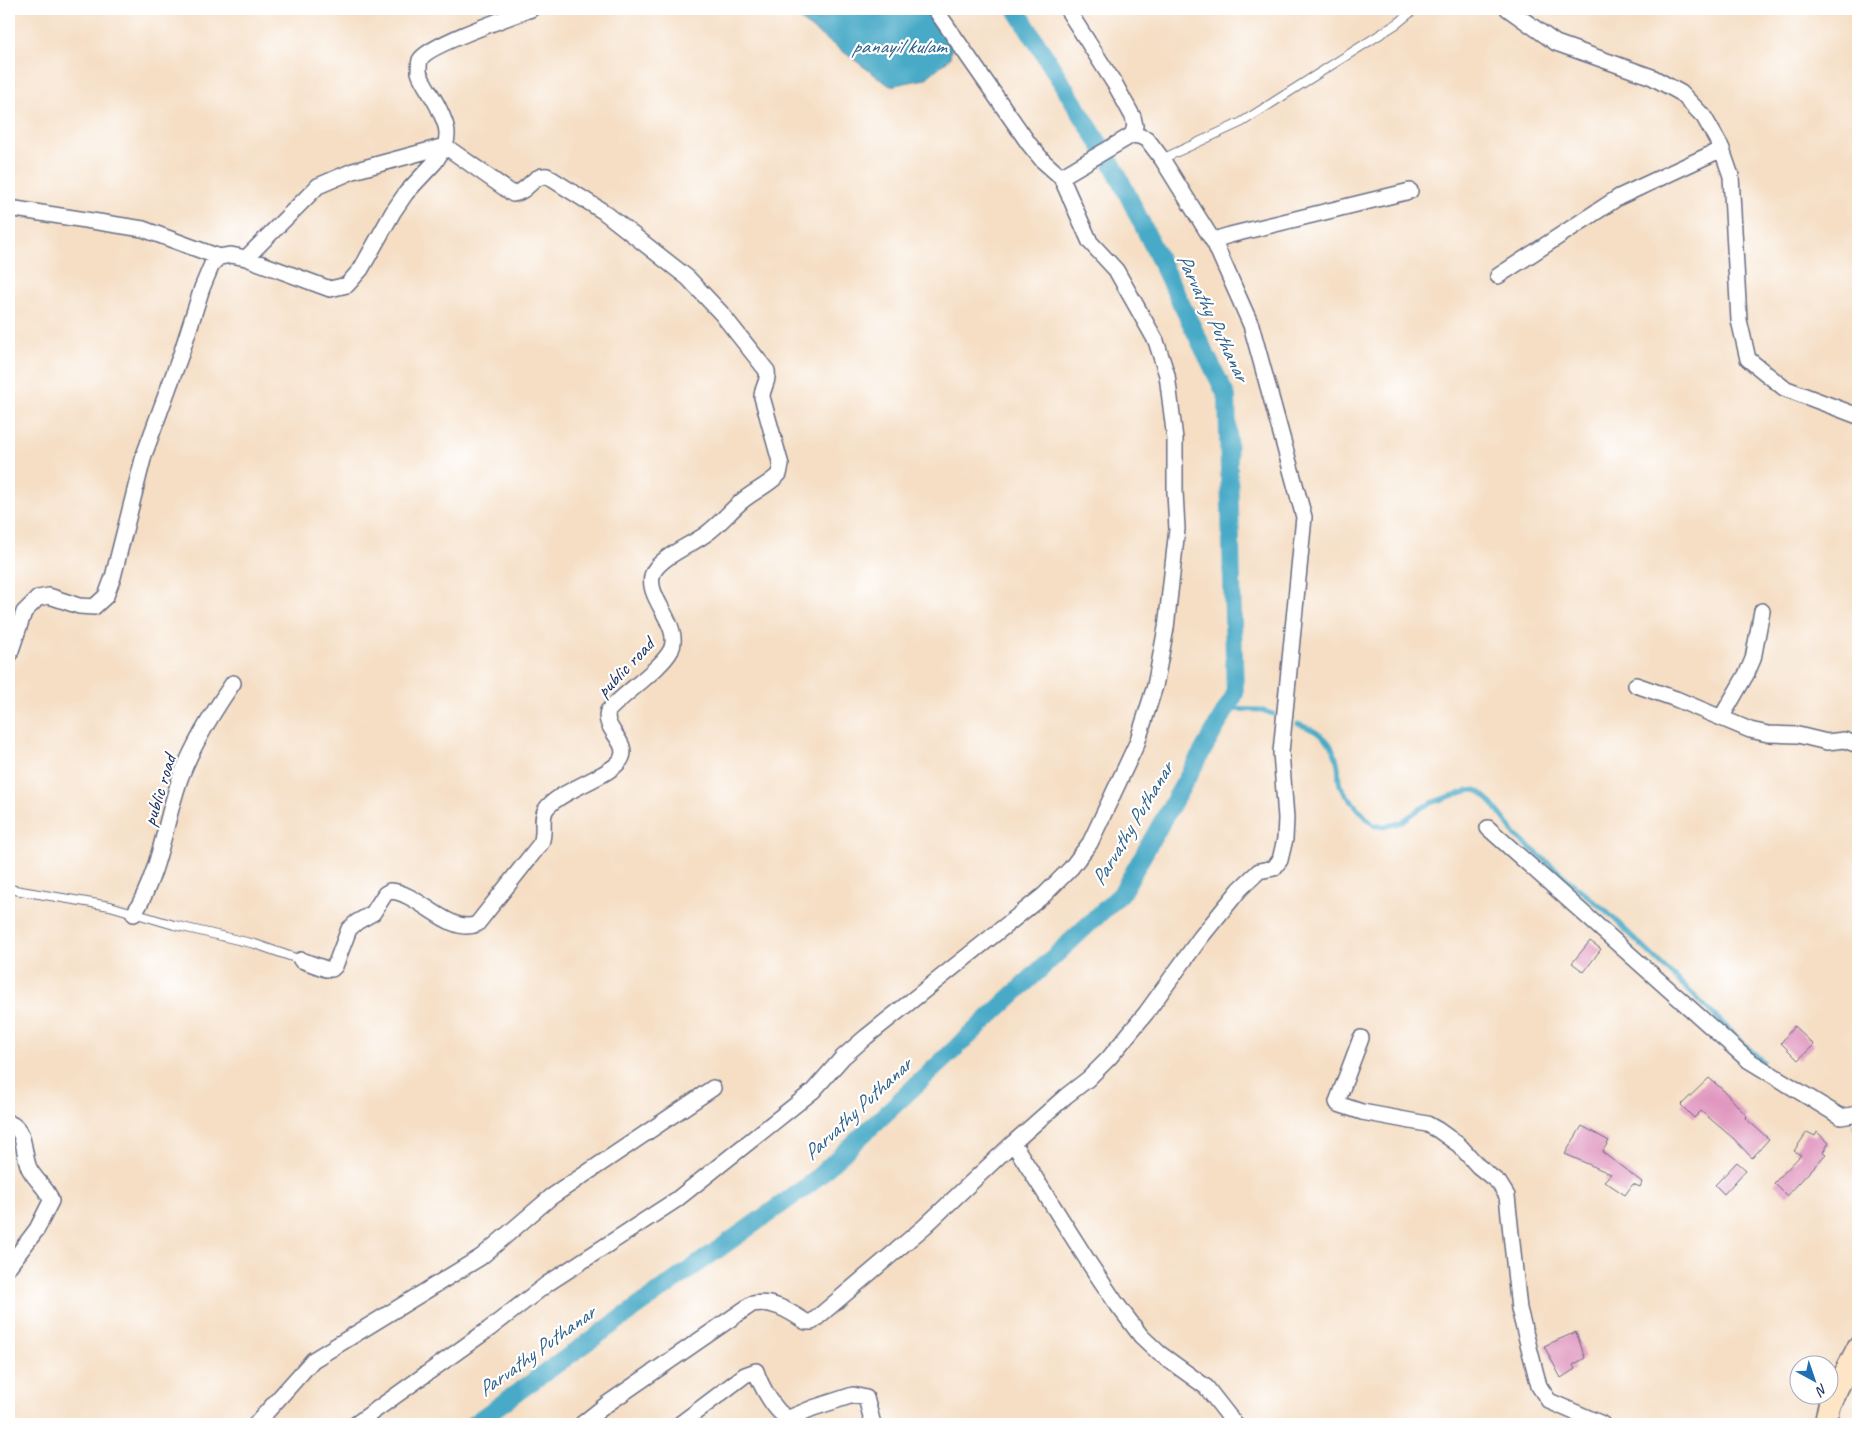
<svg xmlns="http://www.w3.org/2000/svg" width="1867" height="1433" font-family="Caveat,sans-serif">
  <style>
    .water { fill: #48aac7; stroke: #326c92 }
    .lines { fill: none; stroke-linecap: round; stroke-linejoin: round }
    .stream { stroke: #48aac7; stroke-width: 5 }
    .canal { stroke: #48aac7; stroke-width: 18 }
    .building { fill: #e198c0 }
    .lane-casing { stroke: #676c82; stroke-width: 10 }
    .street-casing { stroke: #676c82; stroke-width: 18 }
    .secondary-casing { stroke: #676c82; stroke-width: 24 }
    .lane { stroke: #fff; stroke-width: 8 }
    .street { stroke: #fff; stroke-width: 15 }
    .secondary { stroke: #fde5c5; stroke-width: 21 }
    .labels { text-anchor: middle; stroke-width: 4.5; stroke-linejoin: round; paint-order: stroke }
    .street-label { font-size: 20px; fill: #1b2f5e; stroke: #fff }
    .water-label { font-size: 21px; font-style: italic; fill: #2d6088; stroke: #fff }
  </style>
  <rect width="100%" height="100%" fill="#fff"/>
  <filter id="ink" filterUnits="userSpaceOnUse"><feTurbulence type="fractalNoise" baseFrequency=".02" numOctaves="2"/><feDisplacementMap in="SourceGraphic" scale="10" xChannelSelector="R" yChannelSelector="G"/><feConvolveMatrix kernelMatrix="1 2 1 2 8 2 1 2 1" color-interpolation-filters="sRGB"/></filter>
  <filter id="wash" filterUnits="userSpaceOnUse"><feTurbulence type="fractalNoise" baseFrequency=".0096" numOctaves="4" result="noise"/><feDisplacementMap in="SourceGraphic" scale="20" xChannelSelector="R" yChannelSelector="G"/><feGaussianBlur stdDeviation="1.12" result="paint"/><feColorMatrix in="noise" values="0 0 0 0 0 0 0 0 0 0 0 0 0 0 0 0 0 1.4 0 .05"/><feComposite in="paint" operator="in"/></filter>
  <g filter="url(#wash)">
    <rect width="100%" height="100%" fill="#f5dec4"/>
    <path class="water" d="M792,9H933L953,36L950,58L925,79L890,86L804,23Z"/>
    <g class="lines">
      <path class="stream" d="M1226,709L1261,710L1273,714
        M1298,724C1321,732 1334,741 1338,766C1339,772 1338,780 1340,785C1346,796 1366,818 1375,826C1384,826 1393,826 1401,822C1410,817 1418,809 1427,805C1435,801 1467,790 1475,790C1485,791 1510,826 1515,835L1608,913L1762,1061
        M1855,1126L1858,1127"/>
      <path class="canal" d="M473,1424L810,1184L1121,894L1235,694L1227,397L1115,169L1016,9"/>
    </g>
    <g id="blocks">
      <path class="building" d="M1590,941L1601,949L1584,972L1572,963Z
        M1794,1026L1814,1045L1798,1060L1781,1043Z
        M1709,1078L1723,1090L1747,1116L1745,1118L1769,1139L1752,1158L1734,1139L1701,1111L1694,1118L1681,1105Z
        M1582,1126L1609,1141L1602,1152L1642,1182L1640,1187L1633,1184L1625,1195L1604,1181L1611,1174L1565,1154Z
        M1807,1132L1815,1136L1817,1132L1829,1143L1823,1152L1826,1154L1787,1196L1774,1183L1801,1155L1794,1151Z
        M1737,1162L1746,1170L1724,1194L1715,1185Z
        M1576,1332L1585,1358L1573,1365L1575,1369L1561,1378L1544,1346Z"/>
    </g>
  </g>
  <g filter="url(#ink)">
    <use href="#blocks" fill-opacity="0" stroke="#676c82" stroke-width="1"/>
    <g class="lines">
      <defs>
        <path id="lane" d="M1162,159L1242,122L1398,23L1415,9
          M9,889L110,906L174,925L255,944L301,960"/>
        <path id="street" d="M1508,9L1556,43L1652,77L1681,93L1704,117L1721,147L1731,176L1739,320L1748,359L1784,388L1858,416
          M1061,177L1132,135
          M9,208L143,229L219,257L231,255L246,258L330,289L347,285L361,269L393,212L406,193L435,162L445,146L513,194C527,193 533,174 547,176L604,212L688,278L721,313L767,371C769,383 762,387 762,397L781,465L779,474C769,485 754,491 742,501C730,511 720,524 706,534C691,545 663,556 654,571C641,595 683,624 671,650C661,669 624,693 608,711C602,728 628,741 622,757C616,775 559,790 546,809C540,819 546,831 541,843L477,924C450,936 418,892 390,891L385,894L373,913L357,922L349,929L335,966L332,969H326L301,960
          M1215,244L1220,238L1230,235L1410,191
          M246,258L318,186L353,171L445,146C450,131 445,122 439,109C435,99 421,81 419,72C419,70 419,63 420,60C426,46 512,16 531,9
          M1498,276L1619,197L1722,149
          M9,656L24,612L38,598L49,596L79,606L94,607L106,596L113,577L144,455L181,354L202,288L212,264L219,257
          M1636,685L1676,699L1750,730L1768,734L1798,735L1827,742L1844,740L1858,745
          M1721,718L1747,673L1753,659L1762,611
          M1488,828L1748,1060L1841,1117L1858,1114
          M134,914C161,870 164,823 181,776C194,743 213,712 233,683
          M1361,1038L1337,1102L1338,1104L1362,1112L1427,1124L1438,1130L1459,1145L1478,1166L1499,1183L1507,1196L1519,1309L1539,1386L1549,1401L1602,1424
          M9,1123C27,1130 22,1152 29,1168C34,1179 49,1190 51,1201L37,1229L9,1266
          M1013,1143L1091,1266L1116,1303L1141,1336L1159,1353L1206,1387L1235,1424
          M256,1424L313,1360L481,1257L551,1197L713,1088
          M356,1424L489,1329L547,1284L676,1200L813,1091L843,1057L866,1037L1044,895L1071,868L1090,843L1137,743L1155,686L1166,628L1177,529L1175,492V439L1167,375L1156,341L1116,270L1090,242L1061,177L1043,161L1029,144L935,9
          M582,1424L607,1404L752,1304C773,1300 789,1311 806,1322H812L924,1227L1013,1143L1066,1096L1088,1079L1109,1058L1146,1013L1201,937L1240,889L1259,871L1274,868L1280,860L1285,839L1286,818L1281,752L1304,517L1251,325L1215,244L1162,159L1147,139L1139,136L1132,135L1135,126L1133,117L1116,86L1067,9
          M680,1424L745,1375L756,1371C760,1384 776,1415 789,1418L813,1408L853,1395L866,1398L873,1424"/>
        <path id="secondary" d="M1825,1424L1829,1405L1858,1347"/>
      </defs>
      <use href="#lane" class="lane-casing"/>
      <use href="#street" class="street-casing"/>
      <use href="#secondary" class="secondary-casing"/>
      <use href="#lane" class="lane"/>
      <use href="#street" class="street"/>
      <use href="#secondary" class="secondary"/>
    </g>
  </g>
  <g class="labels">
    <g class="street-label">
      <text transform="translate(625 667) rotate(-46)" y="7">public road</text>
      <text transform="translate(159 790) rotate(-73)" y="7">public road</text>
    </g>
    <g class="water-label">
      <text x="899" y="53">panayil kulam</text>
      <text transform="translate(1213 317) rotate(64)" y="7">Parvathy Puthanar</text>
      <text transform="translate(1132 824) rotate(-59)" y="7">Parvathy Puthanar</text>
      <text transform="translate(857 1109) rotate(-43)" y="7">Parvathy Puthanar</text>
      <text transform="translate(536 1351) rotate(-36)" y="7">Parvathy Puthanar</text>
    </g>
  </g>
  <rect width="1867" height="1433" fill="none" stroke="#fff" stroke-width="30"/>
  <g transform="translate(1814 1380) rotate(140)"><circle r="24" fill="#ffffff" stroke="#a4acbf"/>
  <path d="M0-4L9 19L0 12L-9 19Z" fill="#1f6fb2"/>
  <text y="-8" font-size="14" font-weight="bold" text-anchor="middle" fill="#1b2f5e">N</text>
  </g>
</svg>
